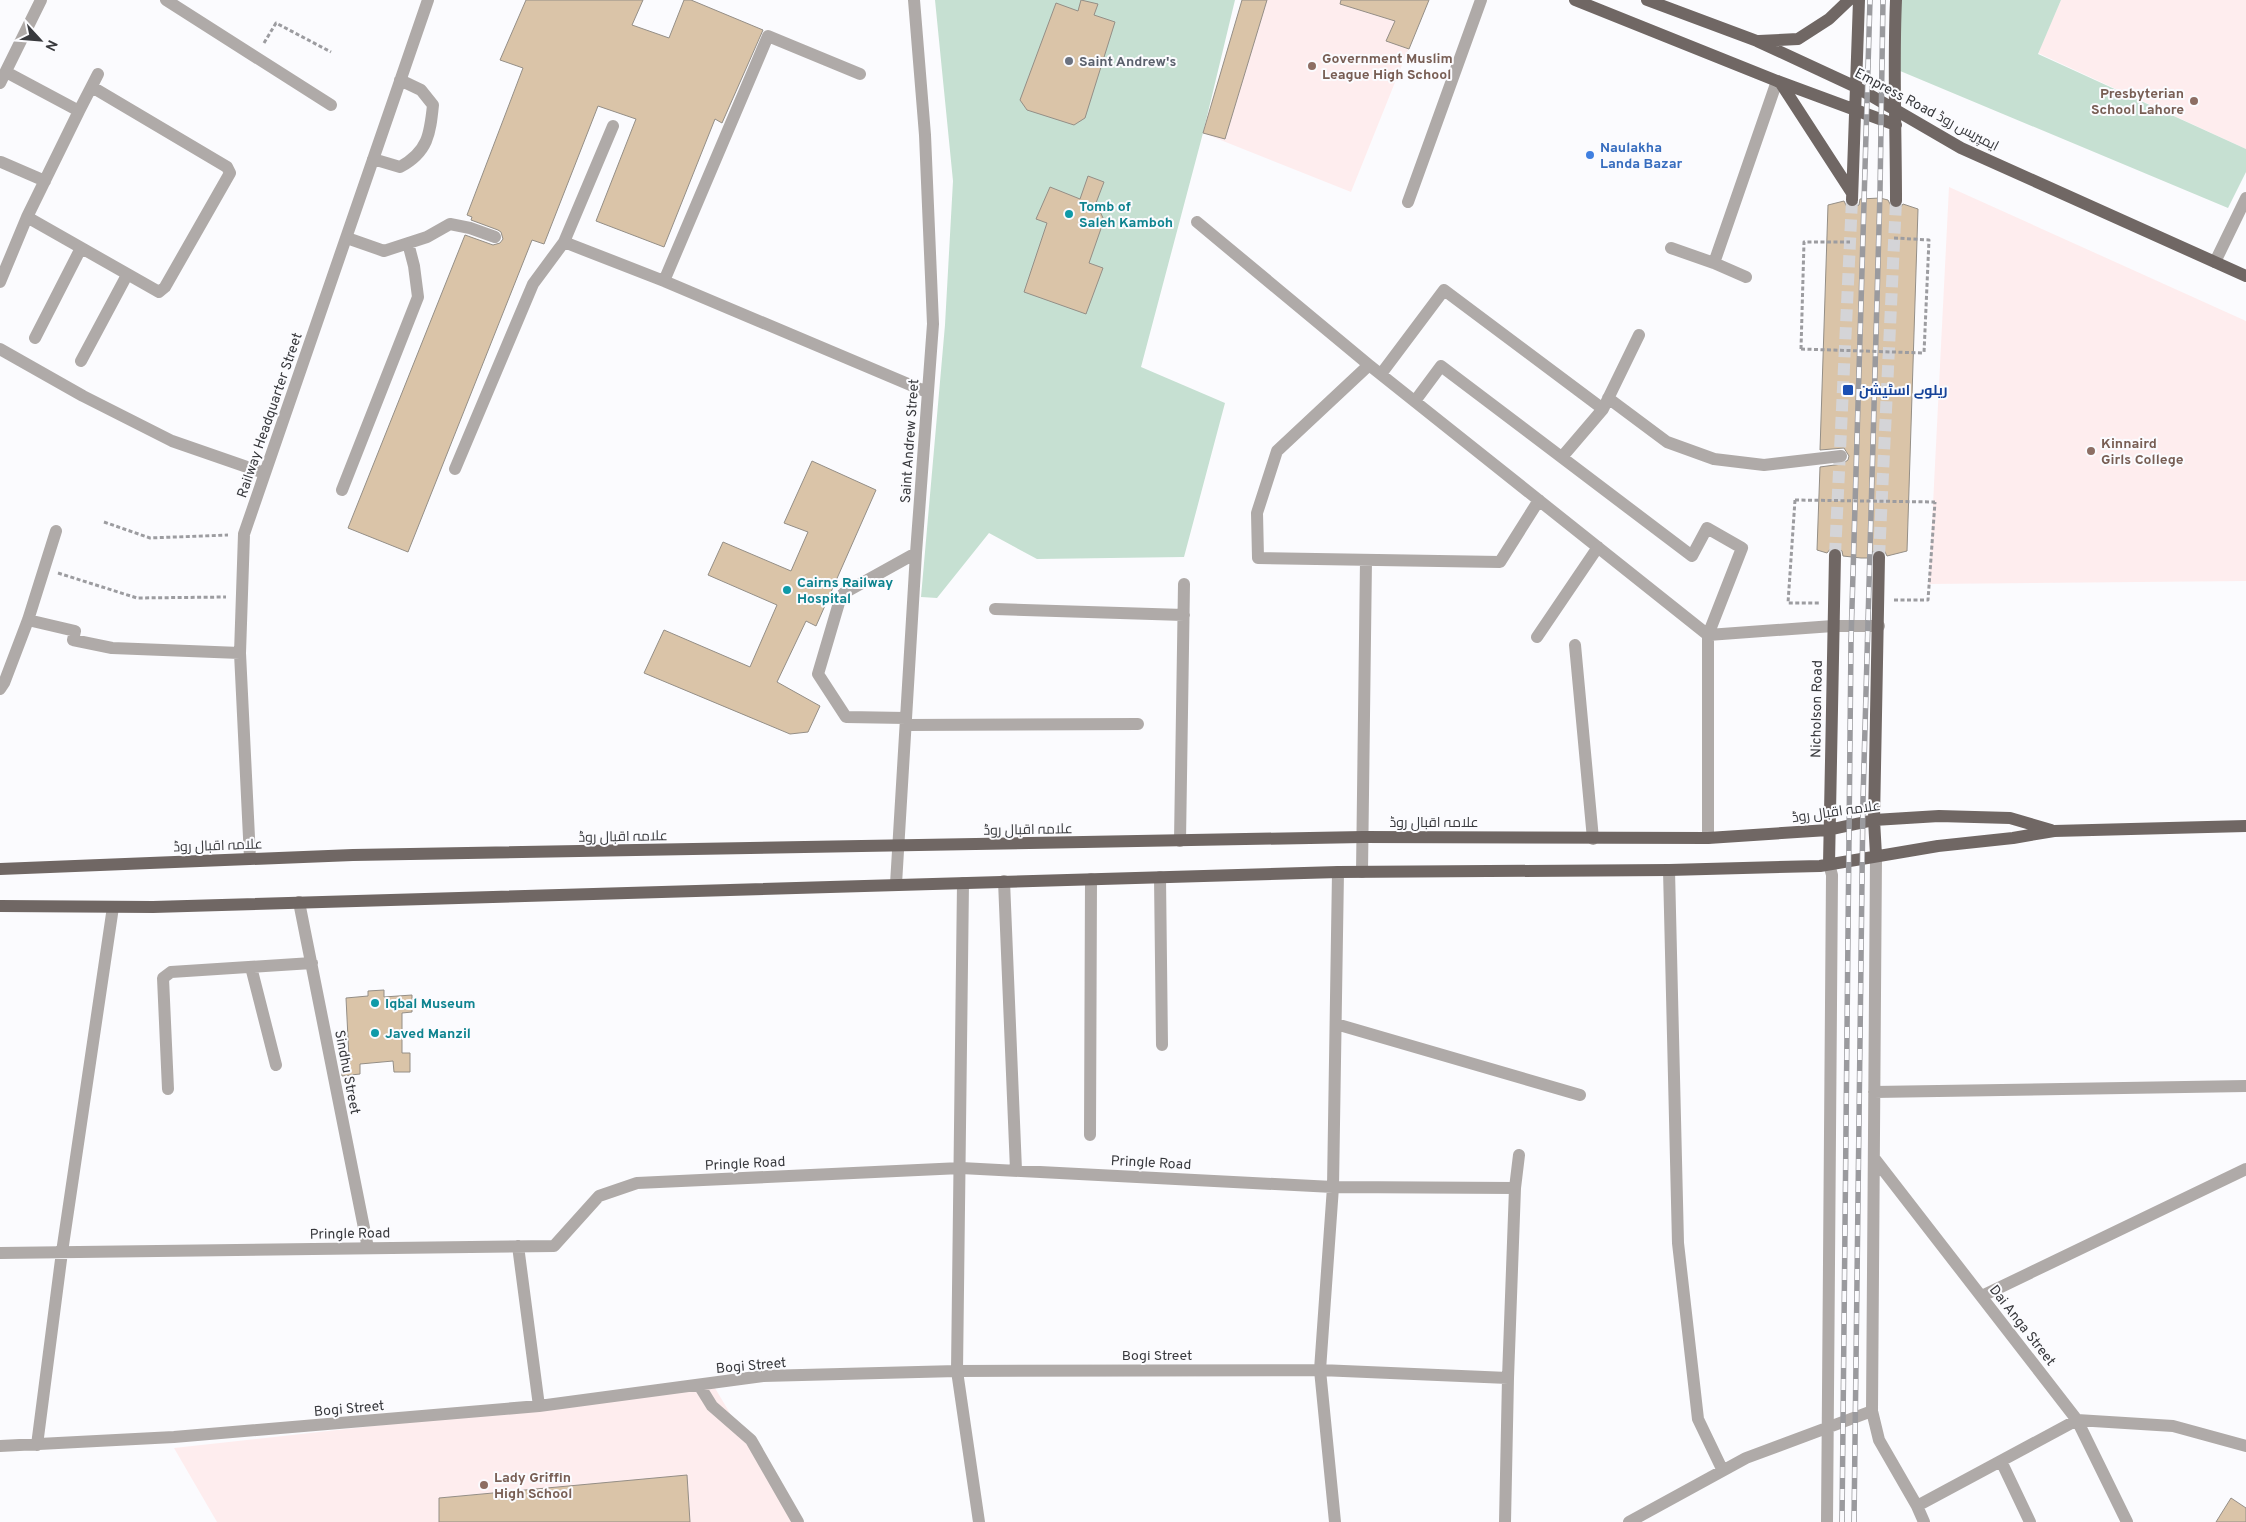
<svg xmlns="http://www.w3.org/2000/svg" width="2246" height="1522" font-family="Overpass,Cairo,sans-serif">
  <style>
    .industrial { fill: #feedee }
    .green { fill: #c6e0d2 }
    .building { fill: #dac4a8; stroke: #948e86 }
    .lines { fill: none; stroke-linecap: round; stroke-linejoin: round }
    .major-tunnel { stroke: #d4d4d7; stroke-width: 12; stroke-dasharray: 12 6; stroke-linecap: butt }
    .path { stroke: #9c9ca0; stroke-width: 3; stroke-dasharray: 4 2.5; stroke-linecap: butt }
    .minor { stroke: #afaaa8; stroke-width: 12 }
    .major { stroke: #706764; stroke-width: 12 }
    .rail-casing { stroke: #9a9a9e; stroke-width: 5.5 }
    .rail { stroke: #fbfbfe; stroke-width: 4; stroke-dasharray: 11; stroke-linecap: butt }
    .path-bridge { stroke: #9c9ca0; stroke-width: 3; stroke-dasharray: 4 2.5; stroke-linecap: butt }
    .worship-dot { fill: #6b7280; stroke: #fbfbfe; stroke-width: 2 }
    .education-dot { fill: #8d6e63; stroke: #fbfbfe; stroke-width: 2 }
    .shop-dot { fill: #3f7fe0; stroke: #fbfbfe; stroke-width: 2 }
    .culture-dot { fill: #0f9aa8; stroke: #fbfbfe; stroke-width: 2 }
    .transit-dot { fill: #1a4fb4; stroke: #fbfbfe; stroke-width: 2 }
    .labels { text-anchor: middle; stroke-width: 4; stroke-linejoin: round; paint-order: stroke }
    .education-label { font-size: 14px; font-weight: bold; fill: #785e54; stroke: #fbfbfe; text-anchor: start }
    .worship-label { font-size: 14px; font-weight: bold; fill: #5b616d; stroke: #fbfbfe; text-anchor: start }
    .street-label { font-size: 14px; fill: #38393d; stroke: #fbfbfe }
    .shop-label { font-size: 14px; font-weight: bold; fill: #366cbe; stroke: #fbfbfe; text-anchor: start }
    .culture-label { font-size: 14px; font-weight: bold; fill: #0d838f; stroke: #fbfbfe; text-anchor: start }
    .transit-label { font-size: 14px; font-weight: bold; fill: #164399; stroke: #fbfbfe; text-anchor: start }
  </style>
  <rect width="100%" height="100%" fill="#fbfbfe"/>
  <path class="industrial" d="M1242,0H1428L1351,192L1203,133Z
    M2061,0H2246V149L2038,53Z
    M1949,187L2246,321V581L1929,584Z
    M715,1388L794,1522H217L174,1448Z"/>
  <path class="green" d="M935,0H1235L1203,133L1141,367L1225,403L1184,557L1037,559L989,533L937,598L921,597L945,325L953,181Z
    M1896,0H2061L2038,54L2246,149V172L2228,208L1893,68Z"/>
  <path class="building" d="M526,0H643L632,25L669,38L684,0H691L763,30L722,123L715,119L664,247L596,221L636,119L598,106L544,244L532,240L408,552L348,528L465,235L493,245L500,243L503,239L501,232L498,230L471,220L472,217L467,215L523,68L500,60Z
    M1081,0L1098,4L1094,15L1115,22L1085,118L1074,125L1027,110L1020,100L1056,3L1078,11Z
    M1242,0H1267L1225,139L1203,133Z
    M1341,0H1429L1409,49L1386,41L1395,21L1340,4Z
    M1088,176L1104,182L1096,203L1104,220L1089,263L1103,268L1086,314L1024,292L1047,223L1036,219L1050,187L1080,199Z
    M1880,198L1888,200L1892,208H1900L1903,204L1918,209L1907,551L1887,556L1884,550L1879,549L1872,552L1871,558H1861L1843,556L1842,551L1836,547L1831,548L1827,553L1817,550L1820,467L1842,464L1848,460L1849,456L1844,448L1820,450L1828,205L1844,201L1847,207L1852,208L1859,205L1860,199Z
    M812,461L876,490L816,626L806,621L777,682L820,706L808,732L790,734L644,673L664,630L750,667L777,605L708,575L723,542L791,571L808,532L784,523Z
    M384,990V997L412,995V1012L402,1013V1053H410V1072H394L393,1061L360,1064V1074L342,1076L341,1060L349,1058L346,998L368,996V991Z
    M687,1475L690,1522H439V1498Z
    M2231,1498L2246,1508V1522H2216Z"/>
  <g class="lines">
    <path class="major-tunnel" d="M1835,555L1852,200
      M1879,557L1896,201"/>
    <path class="path" d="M264,43L276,23L331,52
      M1894,238L1929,240L1924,353
      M1801,349L1804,242H1850
      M1795,500L1788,603H1819
      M104,522L150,538L228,535
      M58,573L137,598L226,597
      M1894,600H1928L1935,502"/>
    <path class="minor" d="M166,0L331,105
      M0,83L41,0
      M79,111L98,74
      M373,159L400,167C428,152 430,134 433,105L421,90L400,80
      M1,162L45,181
      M1408,202L1481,0
      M27,217L159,292L165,287L230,173L227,167L92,87
      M1197,222L1369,365L1708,635L1833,626H1879
      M347,238L384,251L427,237L450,224L470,228L495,237
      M564,242L664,281L927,392
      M1671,248L1714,263L1777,81
      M2215,262L2246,198
      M1714,263L1746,277
      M664,281L768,36L860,74
      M0,282L27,217L79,111L6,72
      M35,338L81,248
      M0,349L83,396L172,441L264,473
      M81,361L127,275
      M1369,365L1277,451L1257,513L1258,558L1500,562L1539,500
      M1381,374L1444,290L1603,409
      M1608,398L1667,442L1714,459L1764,465L1841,456
      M1415,401L1441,366L1692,556L1707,528L1742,548L1708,635V838
      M1562,457L1603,409L1639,335
      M455,469L533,284L564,242L613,126
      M342,490L418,297L414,266L408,243
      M995,609L1184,615
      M28,620L75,631L73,640L112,648L240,653
      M1537,637L1598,547
      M1575,645L1593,839
      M0,689L4,683L28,620L56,531
      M906,718L846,717L818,674L841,596L844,593L916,553
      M906,725L1138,724
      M1180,841L1184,584
      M1876,855L1872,1411L1879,1440L1917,1506L2077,1420L2173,1426L2246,1446
      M250,858L240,653L244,534L428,0
      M1669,870L1678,1243L1698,1419L1722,1469
      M1362,872L1366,560
      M1160,877L1162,1045
      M1004,881L1016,1170
      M963,883L957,1371L979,1522
      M896,884L916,553L933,324L925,135L914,0
      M299,902L368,1248
      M251,967L276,1065
      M1336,1024L1580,1095
      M168,1089L163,978L171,972L312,963
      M1874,1092L2246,1086
      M1090,1135L1091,879
      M1874,1158L2077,1420L2127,1522
      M518,1246L539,1406
      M0,1253L554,1246L599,1196L637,1183L961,1168L1333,1187L1515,1188
      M1982,1296L2246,1169
      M699,1385L712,1406L751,1440L798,1522
      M37,1445L62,1252L113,907
      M0,1446L174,1437L539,1406L763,1376L957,1371L1320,1370L1508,1378
      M2001,1461L2030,1522
      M1917,1506L1924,1522
      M1335,1522L1320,1370L1333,1187L1338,872
      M1505,1522L1508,1378L1515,1188L1519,1155
      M1629,1522L1746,1458L1872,1411
      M1827,1522L1832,875L1829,864"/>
    <path class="major" d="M1575,0L1777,81L1896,125
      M1647,0L1757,41L1856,87L1961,148L2246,276
      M1896,0C1893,67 1896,134 1896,201
      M1759,41L1798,39L1829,19L1849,0
      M1780,82L1852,193
      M1852,200L1859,0
      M1876,855L1874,820L1879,557
      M1829,864L1835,555
      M0,869L353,855L1363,837L1708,838L1828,830L1874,820L1939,816L2010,818L2051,830
      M0,906L153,907L1338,872L1669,870L1820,866L1938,846L2013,838L2054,831L2246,826"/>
    <defs>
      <path id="rail" d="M1842,1522L1851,641L1870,0
        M1854,1522L1863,800L1880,192L1883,0"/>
    </defs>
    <use href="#rail" class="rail-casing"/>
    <use href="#rail" class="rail"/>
    <path class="path-bridge" d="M1801,349L1924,353
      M1795,500L1935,502"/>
  </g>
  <circle class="worship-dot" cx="1069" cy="61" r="5"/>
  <g class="education-dot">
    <circle cx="1312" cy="66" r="5"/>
    <circle cx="2194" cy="101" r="5"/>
    <circle cx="2091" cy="451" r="5"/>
    <circle cx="484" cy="1485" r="5"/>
  </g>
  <circle class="shop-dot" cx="1590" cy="155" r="5"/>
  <g class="culture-dot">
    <circle cx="1069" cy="214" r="5"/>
    <circle cx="787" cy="590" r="5"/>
    <circle cx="375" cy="1003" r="5"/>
    <circle cx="375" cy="1033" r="5"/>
  </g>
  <rect class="transit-dot" x="1842" y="384" width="12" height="12" rx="2.5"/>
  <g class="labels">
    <g class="education-label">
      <text x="1322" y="63">Government Muslim<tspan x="1322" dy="16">League High School</tspan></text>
      <text x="2184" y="98" text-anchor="end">Presbyterian<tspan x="2184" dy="16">School Lahore</tspan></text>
      <text x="2101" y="448">Kinnaird<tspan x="2101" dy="16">Girls College</tspan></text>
      <text x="494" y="1482">Lady Griffin<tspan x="494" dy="16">High School</tspan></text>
    </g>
    <g class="worship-label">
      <text x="1079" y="66">Saint Andrew's</text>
    </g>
    <g class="street-label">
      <text transform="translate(1927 109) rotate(28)" y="5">Empress Road ایمپریس روڈ</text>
      <text transform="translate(269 415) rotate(-71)" y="5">Railway Headquarter Street</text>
      <text transform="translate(909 441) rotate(-86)" y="5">Saint Andrew Street</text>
      <text transform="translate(1816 709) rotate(-89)" y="5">Nicholson Road</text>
      <text transform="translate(1836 811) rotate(-8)" y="5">علامہ اقبال روڈ</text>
      <text x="1434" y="827">علامہ اقبال روڈ</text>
      <text transform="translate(1028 829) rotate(-1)" y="5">علامہ اقبال روڈ</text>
      <text transform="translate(623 836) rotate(-1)" y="5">علامہ اقبال روڈ</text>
      <text transform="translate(218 845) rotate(-2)" y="5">علامہ اقبال روڈ</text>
      <text transform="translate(348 1072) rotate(79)" y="5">Sindhu Street</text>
      <text transform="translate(1151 1162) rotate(3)" y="5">Pringle Road</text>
      <text transform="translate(745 1163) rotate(-3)" y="5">Pringle Road</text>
      <text transform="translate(350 1233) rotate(-1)" y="5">Pringle Road</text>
      <text transform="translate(2023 1325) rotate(52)" y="5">Dai Anga Street</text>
      <text x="1157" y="1360">Bogi Street</text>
      <text transform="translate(751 1365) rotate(-5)" y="5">Bogi Street</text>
      <text transform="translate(349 1408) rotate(-5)" y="5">Bogi Street</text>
    </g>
    <g class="shop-label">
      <text x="1600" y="152">Naulakha<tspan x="1600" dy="16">Landa Bazar</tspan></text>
    </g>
    <g class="culture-label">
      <text x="1079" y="211">Tomb of<tspan x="1079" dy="16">Saleh Kamboh</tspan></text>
      <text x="797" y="587">Cairns Railway<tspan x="797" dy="16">Hospital</tspan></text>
      <text x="385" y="1008">Iqbal Museum</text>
      <text x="385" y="1038">Javed Manzil</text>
    </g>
    <g class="transit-label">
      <text x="1859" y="395">ریلوے اسٹیشن</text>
    </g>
  </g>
  <g transform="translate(40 40) rotate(116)" stroke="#fbfbfe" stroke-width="4" paint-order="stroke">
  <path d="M0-4L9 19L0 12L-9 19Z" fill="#38393d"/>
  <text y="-8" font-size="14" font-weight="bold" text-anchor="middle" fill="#38393d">N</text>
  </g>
</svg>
